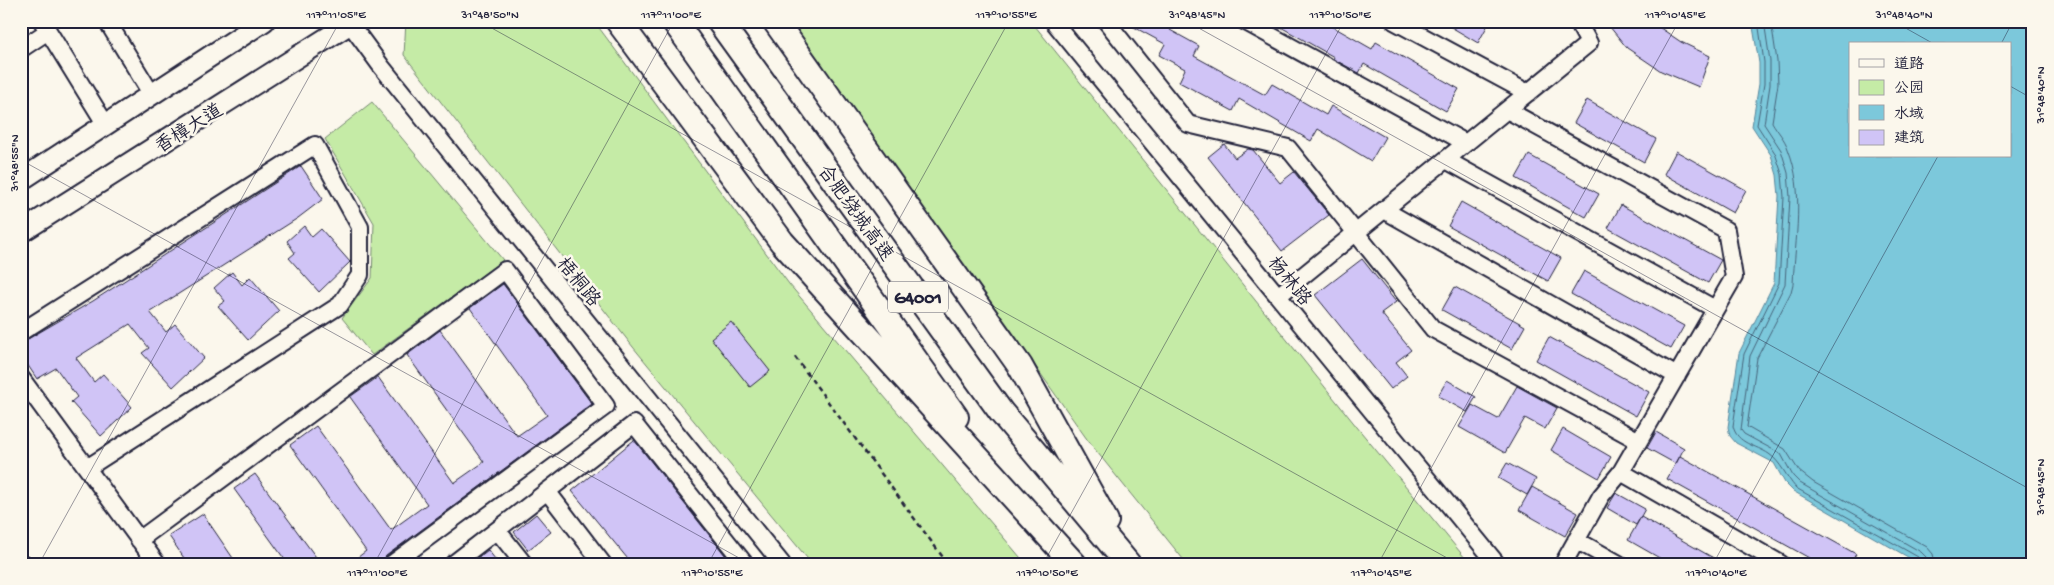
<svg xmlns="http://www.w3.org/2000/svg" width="2054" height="585" font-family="'Gochi Hand','LXGW WenKai TC',sans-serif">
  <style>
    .green { fill: #c5eba6; stroke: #748670 }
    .water { fill: #7cc8db; stroke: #58869b; fill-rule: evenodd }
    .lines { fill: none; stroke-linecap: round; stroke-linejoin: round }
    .shore { stroke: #46647b; stroke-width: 1 }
    .building { fill: #d0c4f6; stroke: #22223b }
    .minor-casing { stroke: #22223b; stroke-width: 20 }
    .major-casing { stroke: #22223b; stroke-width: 24 }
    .highway-casing { stroke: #22223b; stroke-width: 28 }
    .path { stroke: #22223b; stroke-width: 2.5; stroke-dasharray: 5 4; stroke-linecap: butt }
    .minor { stroke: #fbf7ec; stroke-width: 16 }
    .major { stroke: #fbf7ec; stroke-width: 20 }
    .highway { stroke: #fbf7ec; stroke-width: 24 }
    .ticks { fill: none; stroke: #22223b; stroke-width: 1; stroke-opacity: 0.45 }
    .labels { text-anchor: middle; stroke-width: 5; stroke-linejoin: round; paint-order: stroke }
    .shield { fill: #fbf7ec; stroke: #636270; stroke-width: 1 }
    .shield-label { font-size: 18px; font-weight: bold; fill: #22223b }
    .street-label { font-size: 19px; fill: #22223b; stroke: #fbf7ec }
    .neatline { fill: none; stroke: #22223b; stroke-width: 2 }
    .ticks-label { font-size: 12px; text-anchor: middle; fill: #22223b }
  </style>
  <rect width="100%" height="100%" fill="#fbf7ec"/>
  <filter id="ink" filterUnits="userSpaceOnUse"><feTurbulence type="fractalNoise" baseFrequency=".02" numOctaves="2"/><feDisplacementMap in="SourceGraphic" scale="10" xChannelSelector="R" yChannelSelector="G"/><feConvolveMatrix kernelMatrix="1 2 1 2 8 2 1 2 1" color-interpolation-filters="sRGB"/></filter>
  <g filter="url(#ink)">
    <path class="green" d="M406,21H594L789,284L1026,564H812L633,347L404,55Z
      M791,21H1031L1361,432L1470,564H1187L1089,442Z
      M372,102L503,260L372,355L342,318L372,278L374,223L325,139Z"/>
    <path class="water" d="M1752,21H2033V564H1920L1793,491L1785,483L1774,463L1736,443L1730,436L1728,427L1739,353L1774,283L1779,196L1777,175L1771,155L1752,126L1759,84V63ZM1850,44H2010V156H1850Z"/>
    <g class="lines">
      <path class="shore" d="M1758,21L1764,62V84L1757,125L1775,153L1782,174L1784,197L1779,283L1744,354L1733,426C1737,444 1756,445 1769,454C1781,462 1786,477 1796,488L1918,557L1921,564
        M1764,21L1770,61V85L1764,124L1781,150L1788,173L1790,197L1785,284L1750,356L1741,430L1744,434L1781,454L1793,476L1800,483L1921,552L1926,557L1927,564
        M1771,21L1777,61L1778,84L1772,122C1777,131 1785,139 1788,149C1805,191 1795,240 1793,284L1791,292L1757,358L1747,427L1785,449L1799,471L1813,482L1927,547L1933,554L1935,564"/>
    </g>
    <path class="building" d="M1123,21H1175L1170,30L1199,46L1194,56L1265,95L1272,84L1326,115L1331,106L1385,137L1371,161L1318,129L1311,141L1239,99L1233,111L1179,82L1185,69L1159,55L1165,44Z
      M1270,21H1332L1330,25L1372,49L1376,42L1459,89L1446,111L1364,64L1359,73L1333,59L1334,57Z
      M1441,21H1490L1478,43Z
      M1605,21H1650L1681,42L1710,56L1699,87L1661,71L1627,48Z
      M1587,100L1656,139L1644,162L1574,123Z
      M1224,144L1235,158L1248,149L1253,150L1280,183L1294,172L1329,215L1282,251L1208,157Z
      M1676,151L1746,190L1733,213L1664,174Z
      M1529,155L1599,194L1586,217L1516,178Z
      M301,166L323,199L298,218L150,312L166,332L175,324L204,358L173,387L142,353L149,348L130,324L76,358L94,382L103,374L132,407L101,436L71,402L77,397L56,368L37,379L21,355V343L93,301Z
      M1461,202L1561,258L1548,281L1448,226Z
      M1621,205L1721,260L1708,283L1608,228Z
      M304,226L312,237L321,229L350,262L319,292L289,258L295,253L287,241Z
      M1362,259L1396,302L1381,313L1411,350L1396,362L1407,376L1391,389L1315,295Z
      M1584,271L1684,326L1671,349L1571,294Z
      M232,272L242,285L250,277L279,311L248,340L218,306L225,301L214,288Z
      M503,284L592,404L386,556L379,564H349L366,551L290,445L316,426L391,530L427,504L350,397L354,394L378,377L454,483L484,462L407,355L440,330L517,436L547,415L470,308Z
      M1455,287L1525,326L1512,349L1442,310Z
      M731,322L770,371L750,387L711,338Z
      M1549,337L1649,392L1636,416L1536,360Z
      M1447,380L1476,397L1467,412L1438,396Z
      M1517,386L1557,408L1545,429L1525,418L1505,453L1459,427L1472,405L1498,419Z
      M1563,429L1611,457L1599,478L1551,450Z
      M1656,432L1684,448L1676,464L1647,448Z
      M634,440L729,560L724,564H632L572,491Z
      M1680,456L1856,554L1850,564H1820L1667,479Z
      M1507,463L1536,479L1527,495L1498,478Z
      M255,474L321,564H288L234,489Z
      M1532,487L1578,513L1565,536L1519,510Z
      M1616,493L1645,509L1636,525L1607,508Z
      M203,514L237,564H188L169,536Z
      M536,514L551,532L528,550L514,532Z
      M1641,517L1724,564H1670L1628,540Z
      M488,550L499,564H470Z"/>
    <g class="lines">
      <defs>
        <path id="minor" d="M42,21L106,125
          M107,21L152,95
          M348,21L381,66L782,564
          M1053,21L1497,564
          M1106,21L1188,124L1288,148L1433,329L1639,441
          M1244,21L1466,143
          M1394,21L1528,93
          M21,49L48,31
          M1507,110L1726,230L1734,277L1621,472L1781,564
          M1446,160L1715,309
          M1384,210L1677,376
          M1278,296L1589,43L1577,21
          M21,332L315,145L360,227V275L340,305L87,468
          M21,378L157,564
          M547,491L603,564
          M497,530L524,564
          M139,540L505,270L606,406L392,564
          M1576,540L1619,564
          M453,564L634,424L745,564
          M1563,564L1601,496L1621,472"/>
        <path id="major" d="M21,180L264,21
          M21,232L354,21"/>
        <path id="highway" d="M618,21L782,242L1074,564
          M674,21L956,417
          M719,21L1001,412L1128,564
          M775,21L1020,366L1106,521"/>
      </defs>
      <use href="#minor" class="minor-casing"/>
      <use href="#major" class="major-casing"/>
      <use href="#highway" class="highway-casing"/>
      <path class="path" d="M795,357L948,564"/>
      <use href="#minor" class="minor"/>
      <use href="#major" class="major"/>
      <use href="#highway" class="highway"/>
    </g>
  </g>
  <path class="ticks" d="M479,21L1458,564M1186,21L2033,491M1893,21L1934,44M2001,44L2013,21M2010,86L2033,99M21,160L750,564M21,552L43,564M39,564L340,21M374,564L674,21M708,564L1009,21M1043,564L1344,21M1378,564L1679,21M1713,564L1938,156"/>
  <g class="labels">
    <rect class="shield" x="888" y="281.5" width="60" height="31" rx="4"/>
    <g class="shield-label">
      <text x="918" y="303">G4001</text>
    </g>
    <g class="street-label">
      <text transform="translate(188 127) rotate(-32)" y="7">香樟大道</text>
      <text transform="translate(857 212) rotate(54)" y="7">合肥绕城高速</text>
      <text transform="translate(1291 280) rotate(51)" y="7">杨林路</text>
      <text transform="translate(580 281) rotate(51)" y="7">梧桐路</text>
    </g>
  </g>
  <rect width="2054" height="585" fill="none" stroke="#fbf7ec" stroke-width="55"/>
  <rect x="1849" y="42" width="162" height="115" fill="#fbf7ec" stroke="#a4a2a5"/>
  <rect x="1859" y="59" width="25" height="8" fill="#fbf7ec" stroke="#a4a2a5"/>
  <text x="1894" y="68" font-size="15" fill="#22223b">道路</text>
  <rect x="1859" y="80" width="25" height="15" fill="#c5eba6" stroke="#a4a2a5"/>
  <text x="1894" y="92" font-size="15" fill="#22223b">公园</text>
  <rect x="1859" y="105" width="25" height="15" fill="#7cc8db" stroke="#a4a2a5"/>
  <text x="1894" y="118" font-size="15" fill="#22223b">水域</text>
  <rect x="1859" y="130" width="25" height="15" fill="#d0c4f6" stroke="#a4a2a5"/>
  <text x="1894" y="142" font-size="15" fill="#22223b">建筑</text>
  <rect x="28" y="28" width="1998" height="530" class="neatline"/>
  <g class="ticks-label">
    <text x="336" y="18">117°11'05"E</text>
    <text x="490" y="18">31°48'50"N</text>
    <text x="671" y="18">117°11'00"E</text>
    <text x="1006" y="18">117°10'55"E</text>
    <text x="1197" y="18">31°48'45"N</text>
    <text x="1340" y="18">117°10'50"E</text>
    <text x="1675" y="18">117°10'45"E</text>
    <text x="1904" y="18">31°48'40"N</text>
    <text transform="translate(2040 95) rotate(-90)" y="4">31°48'40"N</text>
    <text transform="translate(14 163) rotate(-90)" y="4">31°48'55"N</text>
    <text transform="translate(2040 487) rotate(-90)" y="4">31°48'45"N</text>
    <text x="377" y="576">117°11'00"E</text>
    <text x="712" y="576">117°10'55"E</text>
    <text x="1047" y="576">117°10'50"E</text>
    <text x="1381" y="576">117°10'45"E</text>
    <text x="1716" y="576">117°10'40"E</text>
  </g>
</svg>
